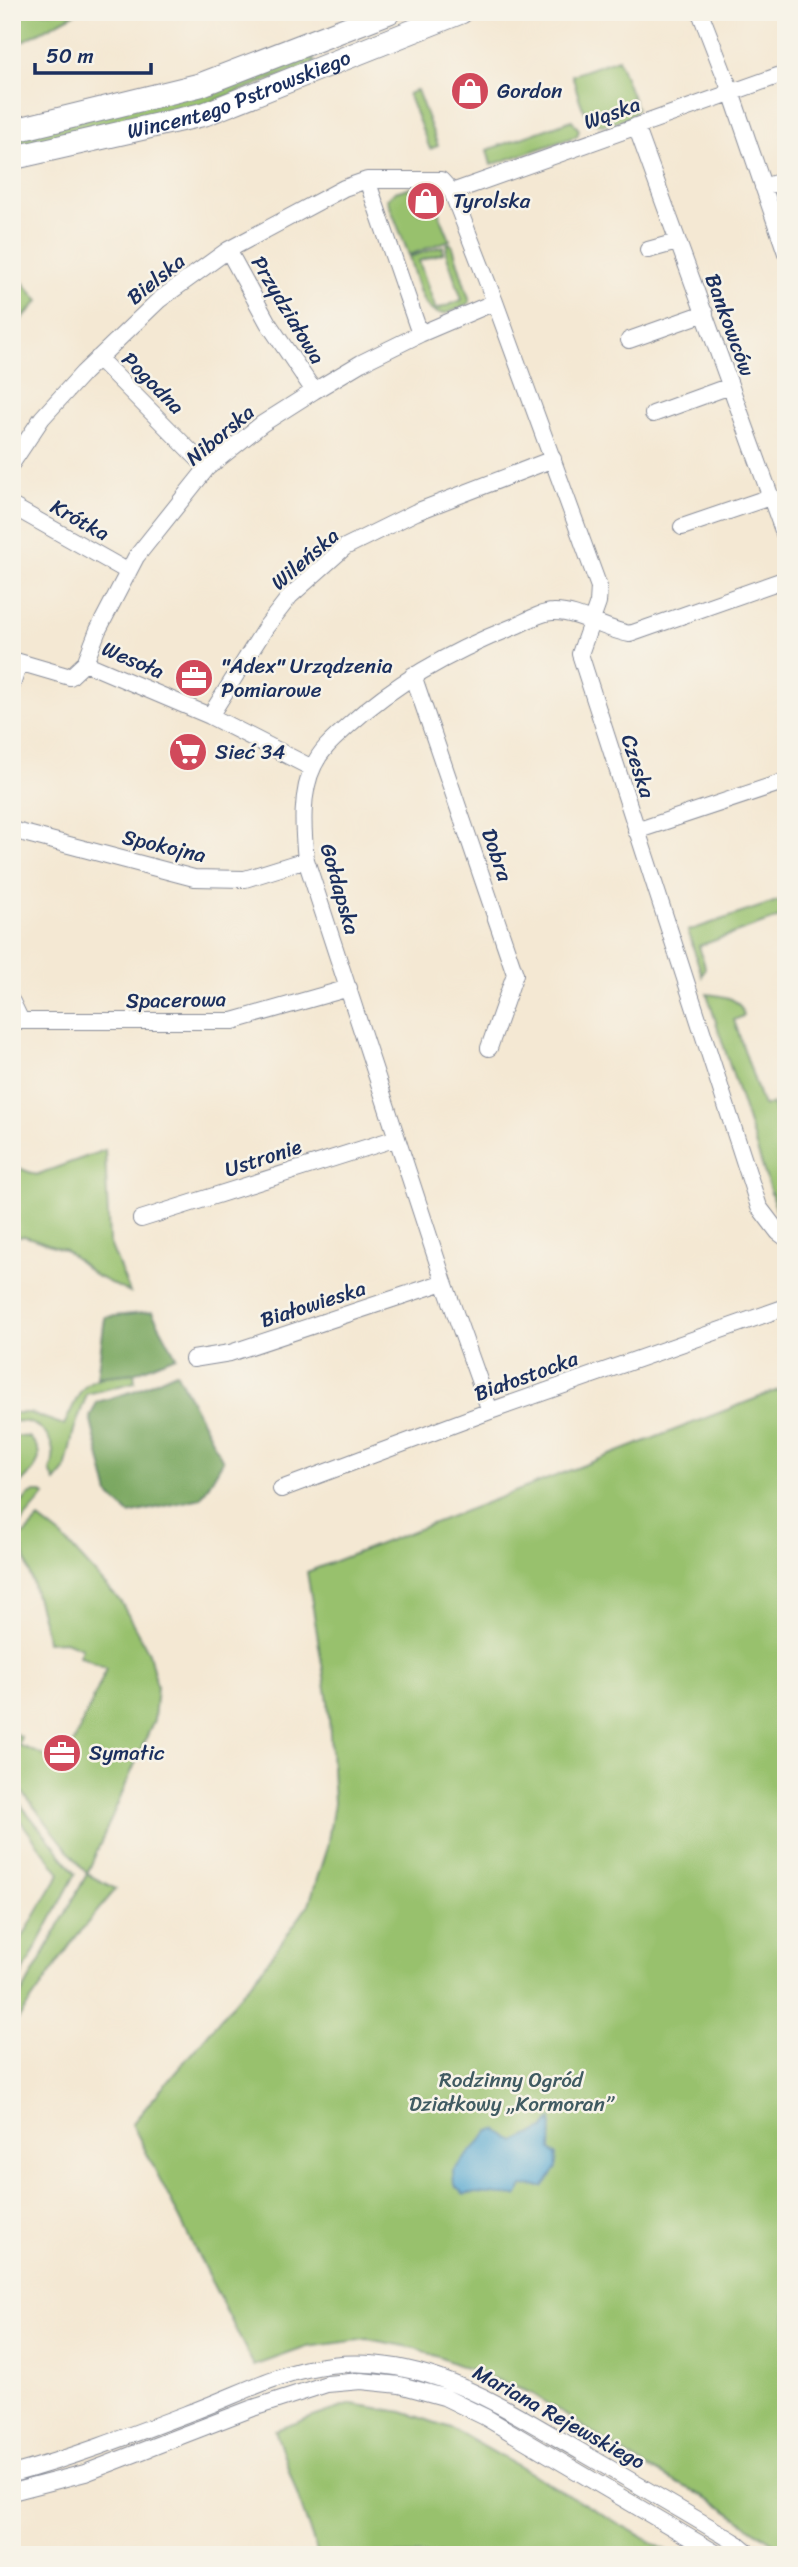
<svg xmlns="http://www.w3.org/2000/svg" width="798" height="2567" font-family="Sriracha,sans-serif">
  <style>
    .green { fill: #98c16d; stroke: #5a7866; stroke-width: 2 }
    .forest { fill: #7aa760; stroke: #4a6b5f; stroke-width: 2 }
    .water { fill: #56a8d1; stroke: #386c98; stroke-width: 2 }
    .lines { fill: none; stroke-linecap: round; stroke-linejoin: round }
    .minor-casing { stroke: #888c98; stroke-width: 18 }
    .secondary-casing { stroke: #888c98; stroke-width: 25 }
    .minor { stroke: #fff; stroke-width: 16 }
    .secondary { stroke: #fff; stroke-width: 23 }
    .labels { text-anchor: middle; stroke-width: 5; stroke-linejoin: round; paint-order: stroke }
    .poi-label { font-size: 21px; fill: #1b2f5e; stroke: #f7f3e8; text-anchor: start }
    .street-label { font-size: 21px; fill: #1b2f5e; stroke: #f7f3e8 }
    .park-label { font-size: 21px; fill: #405b62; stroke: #f7f3e8 }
  </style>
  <rect width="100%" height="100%" fill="#f7f3e8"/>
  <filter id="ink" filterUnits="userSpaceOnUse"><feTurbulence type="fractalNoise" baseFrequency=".0143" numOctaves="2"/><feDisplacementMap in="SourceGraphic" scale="14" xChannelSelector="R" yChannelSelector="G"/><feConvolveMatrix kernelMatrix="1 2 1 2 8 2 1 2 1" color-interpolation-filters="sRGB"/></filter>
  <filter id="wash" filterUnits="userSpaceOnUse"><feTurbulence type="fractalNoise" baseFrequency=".00686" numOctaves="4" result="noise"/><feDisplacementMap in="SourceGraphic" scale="28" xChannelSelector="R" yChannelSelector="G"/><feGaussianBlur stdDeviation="1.57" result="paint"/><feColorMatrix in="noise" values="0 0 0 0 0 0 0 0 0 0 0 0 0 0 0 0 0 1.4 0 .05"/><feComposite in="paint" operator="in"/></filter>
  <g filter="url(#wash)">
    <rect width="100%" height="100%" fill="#f4e8d3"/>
    <path class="green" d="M12,12H78L12,47Z
      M311,54L315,63L206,104L12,151V139Z
      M618,59L637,109C630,119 624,120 613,123C583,133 580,98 572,75Z
      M417,90L438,146L430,149L408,94Z
      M572,120L579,130L577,136L491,165L487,150Z
      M412,187L421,213L437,208L450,240L409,255L387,199L395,192Z
      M450,243L453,247L470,302C464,308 458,309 450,312C421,323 416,277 409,257L443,246V253L419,261L436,310L462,300L446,253L447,244Z
      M12,270L39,301L12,329Z
      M786,898V915L699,946L705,967L702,976L688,931Z
      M707,994C724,996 740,997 744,1016L734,1020L763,1106L772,1104L781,1130L786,1132V1209L777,1212Z
      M105,1150L109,1241L130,1293L96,1276L65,1250L25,1236L12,1238V1165L36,1175Z
      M134,1373L135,1382L87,1394L74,1430L65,1470L55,1482L50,1471C62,1445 40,1416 12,1422V1413H30L64,1425C87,1378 81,1379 134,1373Z
      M786,1387V2555H784L777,2546L711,2500L639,2463L533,2394L415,2348L367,2339L307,2347L254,2366L132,2124L263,1968L309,1904L327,1847L334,1803L328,1701L307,1572Z
      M12,1436L29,1437C53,1460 28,1475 12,1492Z
      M35,1492H41L45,1495L12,1533V1512L29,1495Z
      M39,1519L62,1537L121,1602L149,1653L157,1686L154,1720L87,1874L116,1889L78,1934L12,2028V2012L87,1874L12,1779V1732L21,1737L18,1745L64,1764L107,1668L79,1656L82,1648L65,1641L47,1642L46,1632L20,1539Z
      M12,1794L76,1873L12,1993V1955L60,1873L12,1810Z
      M351,2404L403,2412L451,2428L674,2555H318L275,2430Z"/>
    <path class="forest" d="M152,1312L176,1356L134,1373L97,1377L105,1317Z
      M176,1372L223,1461L201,1498L129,1514L109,1495L90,1417L97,1402L134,1391Z"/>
    <path class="water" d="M552,2119L551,2150L556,2154L557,2168L543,2187L523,2186L517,2196L475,2193L464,2195L454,2185L453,2171L490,2131L497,2130L515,2142L544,2129Z"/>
  </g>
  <g filter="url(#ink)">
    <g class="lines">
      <defs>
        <path id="minor" d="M700,12L731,92L786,253
          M636,126L786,539
          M763,187L786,180
          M452,192L786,73
          M228,250L268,323L314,391
          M648,250L677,242
          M495,302L420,334L367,180H441L452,192L495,302L599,587L598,603L580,654L759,1207L778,1232L786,1238
          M629,340L705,313
          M98,358L207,468
          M653,414L730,386
          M12,463L42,418L83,373L159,300L228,250L344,188L367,180
          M12,506L127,571
          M682,527L770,497
          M12,660L70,677L85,663L210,716L312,768
          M85,663L98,630L136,557L207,468L262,424L314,391L361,363L420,334
          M413,675L515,974L489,1048
          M12,685L19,663
          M210,716L266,627L290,596L345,547L416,512L553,459
          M12,830L194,878L245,879L306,860
          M636,831L786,781
          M12,1002L21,1021H233L349,988
          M141,1219L397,1138
          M193,1359L230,1353L444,1282
          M490,1411L444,1282L306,860C303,831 300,793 314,765C322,748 335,738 349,725C397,681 452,651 513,627C525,622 541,612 553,612C578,611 605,630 630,634L786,579
          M281,1489L490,1411L786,1307
          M12,2474C78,2456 139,2432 202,2408C236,2395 271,2377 307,2369C413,2345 496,2403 583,2453C635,2483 687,2513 738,2544L751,2555
          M12,2492L85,2473L253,2408L327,2384L361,2381L400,2385L444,2397L485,2417L719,2555"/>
        <g id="secondary">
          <path d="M12,131L200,85L389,12"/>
          <path id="s1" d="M12,158L205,114L461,12"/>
        </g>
      </defs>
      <use href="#minor" class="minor-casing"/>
      <use href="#secondary" class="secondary-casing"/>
      <use href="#minor" class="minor"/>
      <use href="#secondary" class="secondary"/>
    </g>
  </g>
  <defs>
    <symbol id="shop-disc" viewBox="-11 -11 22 22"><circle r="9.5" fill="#d1495b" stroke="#f7f3e8"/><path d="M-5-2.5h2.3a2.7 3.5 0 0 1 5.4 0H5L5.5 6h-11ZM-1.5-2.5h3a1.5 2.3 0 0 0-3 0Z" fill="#fff"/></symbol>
    <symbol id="office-disc" viewBox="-11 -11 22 22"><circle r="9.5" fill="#d1495b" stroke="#f7f3e8"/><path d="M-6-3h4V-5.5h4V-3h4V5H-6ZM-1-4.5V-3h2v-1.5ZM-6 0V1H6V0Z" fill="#fff"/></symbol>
    <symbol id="supermarket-disc" viewBox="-11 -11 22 22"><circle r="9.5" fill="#d1495b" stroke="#f7f3e8"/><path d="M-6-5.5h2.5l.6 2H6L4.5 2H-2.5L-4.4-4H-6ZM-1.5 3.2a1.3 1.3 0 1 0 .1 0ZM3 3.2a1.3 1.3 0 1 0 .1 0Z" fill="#fff"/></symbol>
  </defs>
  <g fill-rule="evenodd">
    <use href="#shop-disc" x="448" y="69" width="44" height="44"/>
    <use href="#shop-disc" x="404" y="179" width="44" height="44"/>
    <use href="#office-disc" x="172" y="656" width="44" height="44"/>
    <use href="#supermarket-disc" x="166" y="730" width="44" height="44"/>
    <use href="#office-disc" x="40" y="1731" width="44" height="44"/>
  </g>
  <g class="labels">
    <g class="poi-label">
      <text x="497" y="98">Gordon</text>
      <text x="453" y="208">Tyrolska</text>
      <text x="221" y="673">"Adex" Urządzenia<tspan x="221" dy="24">Pomiarowe</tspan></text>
      <text x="215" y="759">Sieć 34</text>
      <text x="89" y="1760">Symatic</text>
    </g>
    <g class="street-label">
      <text dy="7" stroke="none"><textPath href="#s1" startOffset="236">Wincentego Pstrowskiego</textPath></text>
      <text transform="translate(612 113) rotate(-20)" y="7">Wąska</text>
      <text transform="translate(156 279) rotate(-39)" y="7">Bielska</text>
      <text transform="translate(288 310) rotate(59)" y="7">Przydziałowa</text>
      <text transform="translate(730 325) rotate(70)" y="7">Bankowców</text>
      <text transform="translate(153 383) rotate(45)" y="7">Pogodna</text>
      <text transform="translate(220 435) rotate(-40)" y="7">Niborska</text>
      <text transform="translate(80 520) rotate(29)" y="7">Krótka</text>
      <text transform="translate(305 559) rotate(-41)" y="7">Wileńska</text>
      <text transform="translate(133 660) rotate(23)" y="7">Wesoła</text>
      <text transform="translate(638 766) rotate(72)" y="7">Czeska</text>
      <text transform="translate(164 846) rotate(13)" y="7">Spokojna</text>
      <text transform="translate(497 855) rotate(71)" y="7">Dobra</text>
      <text transform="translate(340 889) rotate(74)" y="7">Gołdapska</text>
      <text transform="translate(176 1000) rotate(-1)" y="7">Spacerowa</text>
      <text transform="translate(263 1158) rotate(-18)" y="7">Ustronie</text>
      <text transform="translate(313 1304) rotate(-18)" y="7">Białowieska</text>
      <text transform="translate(526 1376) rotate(-20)" y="7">Białostocka</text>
      <text transform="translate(559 2417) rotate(29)" y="7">Mariana Rejewskiego</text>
    </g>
    <g class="park-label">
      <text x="511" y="2087">Rodzinny Ogród<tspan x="511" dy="24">Działkowy „Kormoran”</tspan></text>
    </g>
  </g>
  <rect width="798" height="2567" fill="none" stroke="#f7f3e8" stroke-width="42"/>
  <path d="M35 63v10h116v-10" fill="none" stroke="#1b2f5e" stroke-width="3.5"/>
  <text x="46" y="63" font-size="21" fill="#1b2f5e" stroke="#f7f3e8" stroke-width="5" paint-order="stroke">50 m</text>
</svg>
